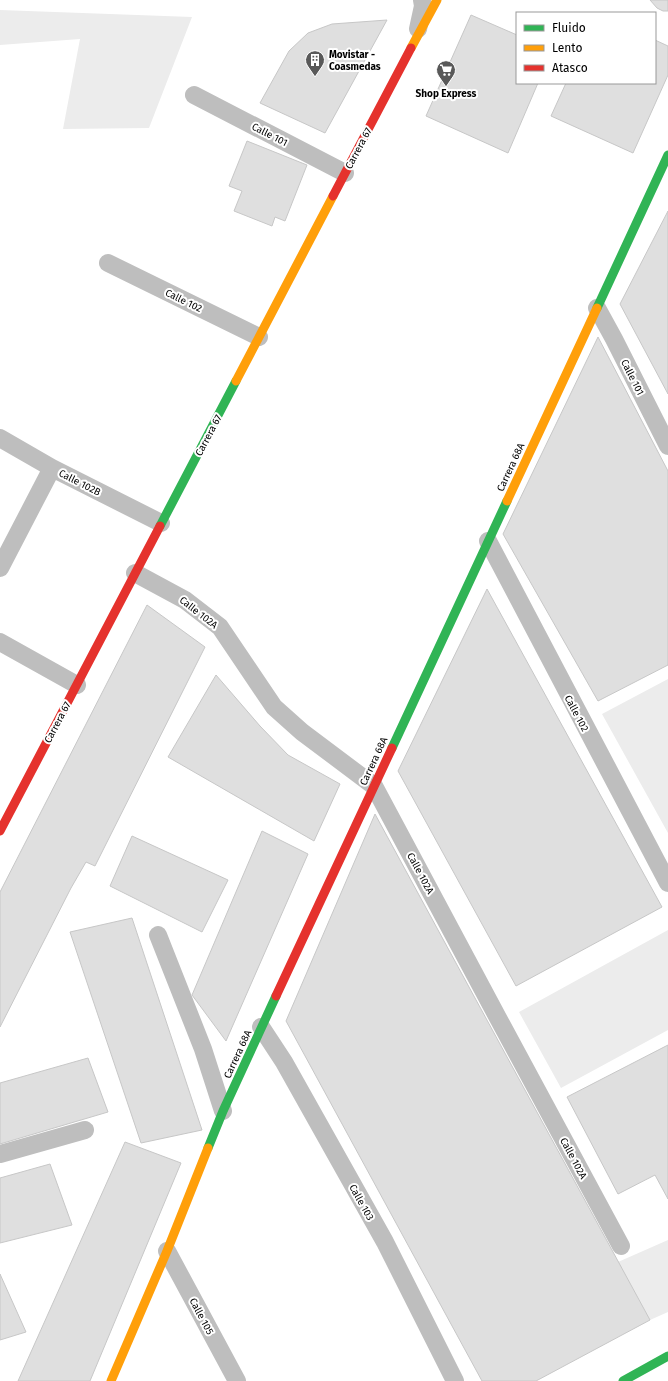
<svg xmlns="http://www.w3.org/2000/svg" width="668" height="1381" font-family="'Fira Sans',sans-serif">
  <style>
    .green { fill: #ececec }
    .building { fill: #dfdfdf; stroke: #c7c7c7 }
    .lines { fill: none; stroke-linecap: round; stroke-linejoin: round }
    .street { stroke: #bebebe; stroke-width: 18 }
    .fast { stroke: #30b455; stroke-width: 9 }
    .slow { stroke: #ff9f0a; stroke-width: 9 }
    .jam { stroke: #e5322d; stroke-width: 9 }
    .labels { text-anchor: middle; stroke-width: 4; stroke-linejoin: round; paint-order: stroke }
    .poi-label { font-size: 10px; font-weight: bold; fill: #000; stroke: #fff; text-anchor: start }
    .street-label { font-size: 10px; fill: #000; stroke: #fff }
  </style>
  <rect width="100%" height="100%" fill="#fff"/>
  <path class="green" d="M0,10L192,17L149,128L63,129L80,39L0,45Z
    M668,679V833L602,714Z
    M668,930V1030L561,1088L519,1012Z
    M668,1240V1312L650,1320L618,1262Z"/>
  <path class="building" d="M650,0H668V11H663L657,8Z
    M471,15L517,35V83H538L508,153L426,116Z
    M387,20L325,133L260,103L289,51L308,33L332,24Z
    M655,40L668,46V75L633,153L551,116L566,83H655Z
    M247,141L307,165L285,221L275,217L272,226L234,211L242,191L229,186Z
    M668,211V394L620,304Z
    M598,337L668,471V665L598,701L503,534Z
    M487,589L662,907L516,986L398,771Z
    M147,605L205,647L95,866L86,862L71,888L0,1027V892Z
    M216,675L260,726L288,755L340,784L314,841L168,757Z
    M375,814L650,1320L536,1381H482L286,1021Z
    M262,831L308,854L226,1041L192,995Z
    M132,836L228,880L202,932L110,886Z
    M132,918L202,1130L141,1143L70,932Z
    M668,1045V1199L655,1175L618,1194L567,1097Z
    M88,1058L108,1112L0,1144V1083Z
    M125,1142L181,1163L90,1381H18Z
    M50,1164L72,1225L0,1243V1178Z
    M0,1274L26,1332L0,1340Z"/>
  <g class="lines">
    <path class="street" d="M418,29L423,6L422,0
      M194,95L345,173
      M108,263L259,337
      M597,308L614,339L668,446
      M0,438L52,468L161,523
      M488,541L668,883
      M0,568L52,468
      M135,573L185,600L220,627L274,707L302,732L374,786L498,1018L621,1246
      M0,642L77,685
      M158,935L203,1049L223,1111
      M261,1027L284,1062L385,1242L455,1381
      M0,1154L85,1130
      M167,1251L237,1381"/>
    <path class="fast" d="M597,308L668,155
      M160,526L236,381
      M392,748L507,501
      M208,1148L223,1111L276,996
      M623,1381L668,1356"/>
    <path class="slow" d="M411,48L437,0
      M236,381L333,196
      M507,501L597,308
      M111,1381L167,1251L208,1148"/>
    <path class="jam" d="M333,196L411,48
      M0,831L160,526
      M276,996L392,748"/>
  </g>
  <defs>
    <symbol id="building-pin" viewBox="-11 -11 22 30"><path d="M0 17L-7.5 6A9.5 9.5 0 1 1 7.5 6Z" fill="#595959" stroke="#fff"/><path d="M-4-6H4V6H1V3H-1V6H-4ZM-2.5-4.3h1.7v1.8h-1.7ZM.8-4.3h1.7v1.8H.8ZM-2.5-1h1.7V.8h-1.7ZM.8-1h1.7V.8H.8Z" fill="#fff"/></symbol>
    <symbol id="supermarket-pin" viewBox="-11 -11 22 30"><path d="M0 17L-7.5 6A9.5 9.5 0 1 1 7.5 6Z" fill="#595959" stroke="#fff"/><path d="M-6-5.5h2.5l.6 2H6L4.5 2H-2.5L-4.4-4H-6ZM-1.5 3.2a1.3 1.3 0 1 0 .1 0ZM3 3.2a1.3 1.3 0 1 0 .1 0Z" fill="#fff"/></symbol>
  </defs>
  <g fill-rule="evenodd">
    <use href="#building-pin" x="304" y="49" width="22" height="30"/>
    <use href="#supermarket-pin" x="435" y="59" width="22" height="30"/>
  </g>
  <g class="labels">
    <g class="poi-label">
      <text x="329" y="58">Movistar -<tspan x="329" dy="12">Coasmedas</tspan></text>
      <text x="446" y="97" text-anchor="middle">Shop Express</text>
    </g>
    <g class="street-label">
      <text transform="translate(270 134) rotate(27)" y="4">Calle 101</text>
      <text transform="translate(358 148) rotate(-62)" y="4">Carrera 67</text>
      <text transform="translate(184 300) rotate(26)" y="4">Calle 102</text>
      <text transform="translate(633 377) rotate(63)" y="4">Calle 101</text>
      <text transform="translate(208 435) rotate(-62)" y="4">Carrera 67</text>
      <text transform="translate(510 467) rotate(-65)" y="4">Carrera 68A</text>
      <text transform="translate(80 482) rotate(27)" y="4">Calle 102B</text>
      <text transform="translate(199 612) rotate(38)" y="4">Calle 102A</text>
      <text transform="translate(577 713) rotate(62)" y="4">Calle 102</text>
      <text transform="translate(57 722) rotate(-62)" y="4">Carrera 67</text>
      <text transform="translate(373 761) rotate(-65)" y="4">Carrera 68A</text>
      <text transform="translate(421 873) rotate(62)" y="4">Calle 102A</text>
      <text transform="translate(237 1054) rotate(-65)" y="4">Carrera 68A</text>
      <text transform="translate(574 1158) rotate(62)" y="4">Calle 102A</text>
      <text transform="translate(362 1202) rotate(61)" y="4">Calle 103</text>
      <text transform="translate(202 1316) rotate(62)" y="4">Calle 105</text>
    </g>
  </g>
  <rect x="516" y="12" width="140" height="72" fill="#ffffff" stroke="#999999"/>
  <rect x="524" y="25" width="20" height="6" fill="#30b455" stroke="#999999"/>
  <text x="552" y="32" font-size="12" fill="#000000">Fluido</text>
  <rect x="524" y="45" width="20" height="6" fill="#ff9f0a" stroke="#999999"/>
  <text x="552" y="52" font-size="12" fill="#000000">Lento</text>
  <rect x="524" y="65" width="20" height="6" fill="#e5322d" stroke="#999999"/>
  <text x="552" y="72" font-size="12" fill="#000000">Atasco</text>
</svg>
